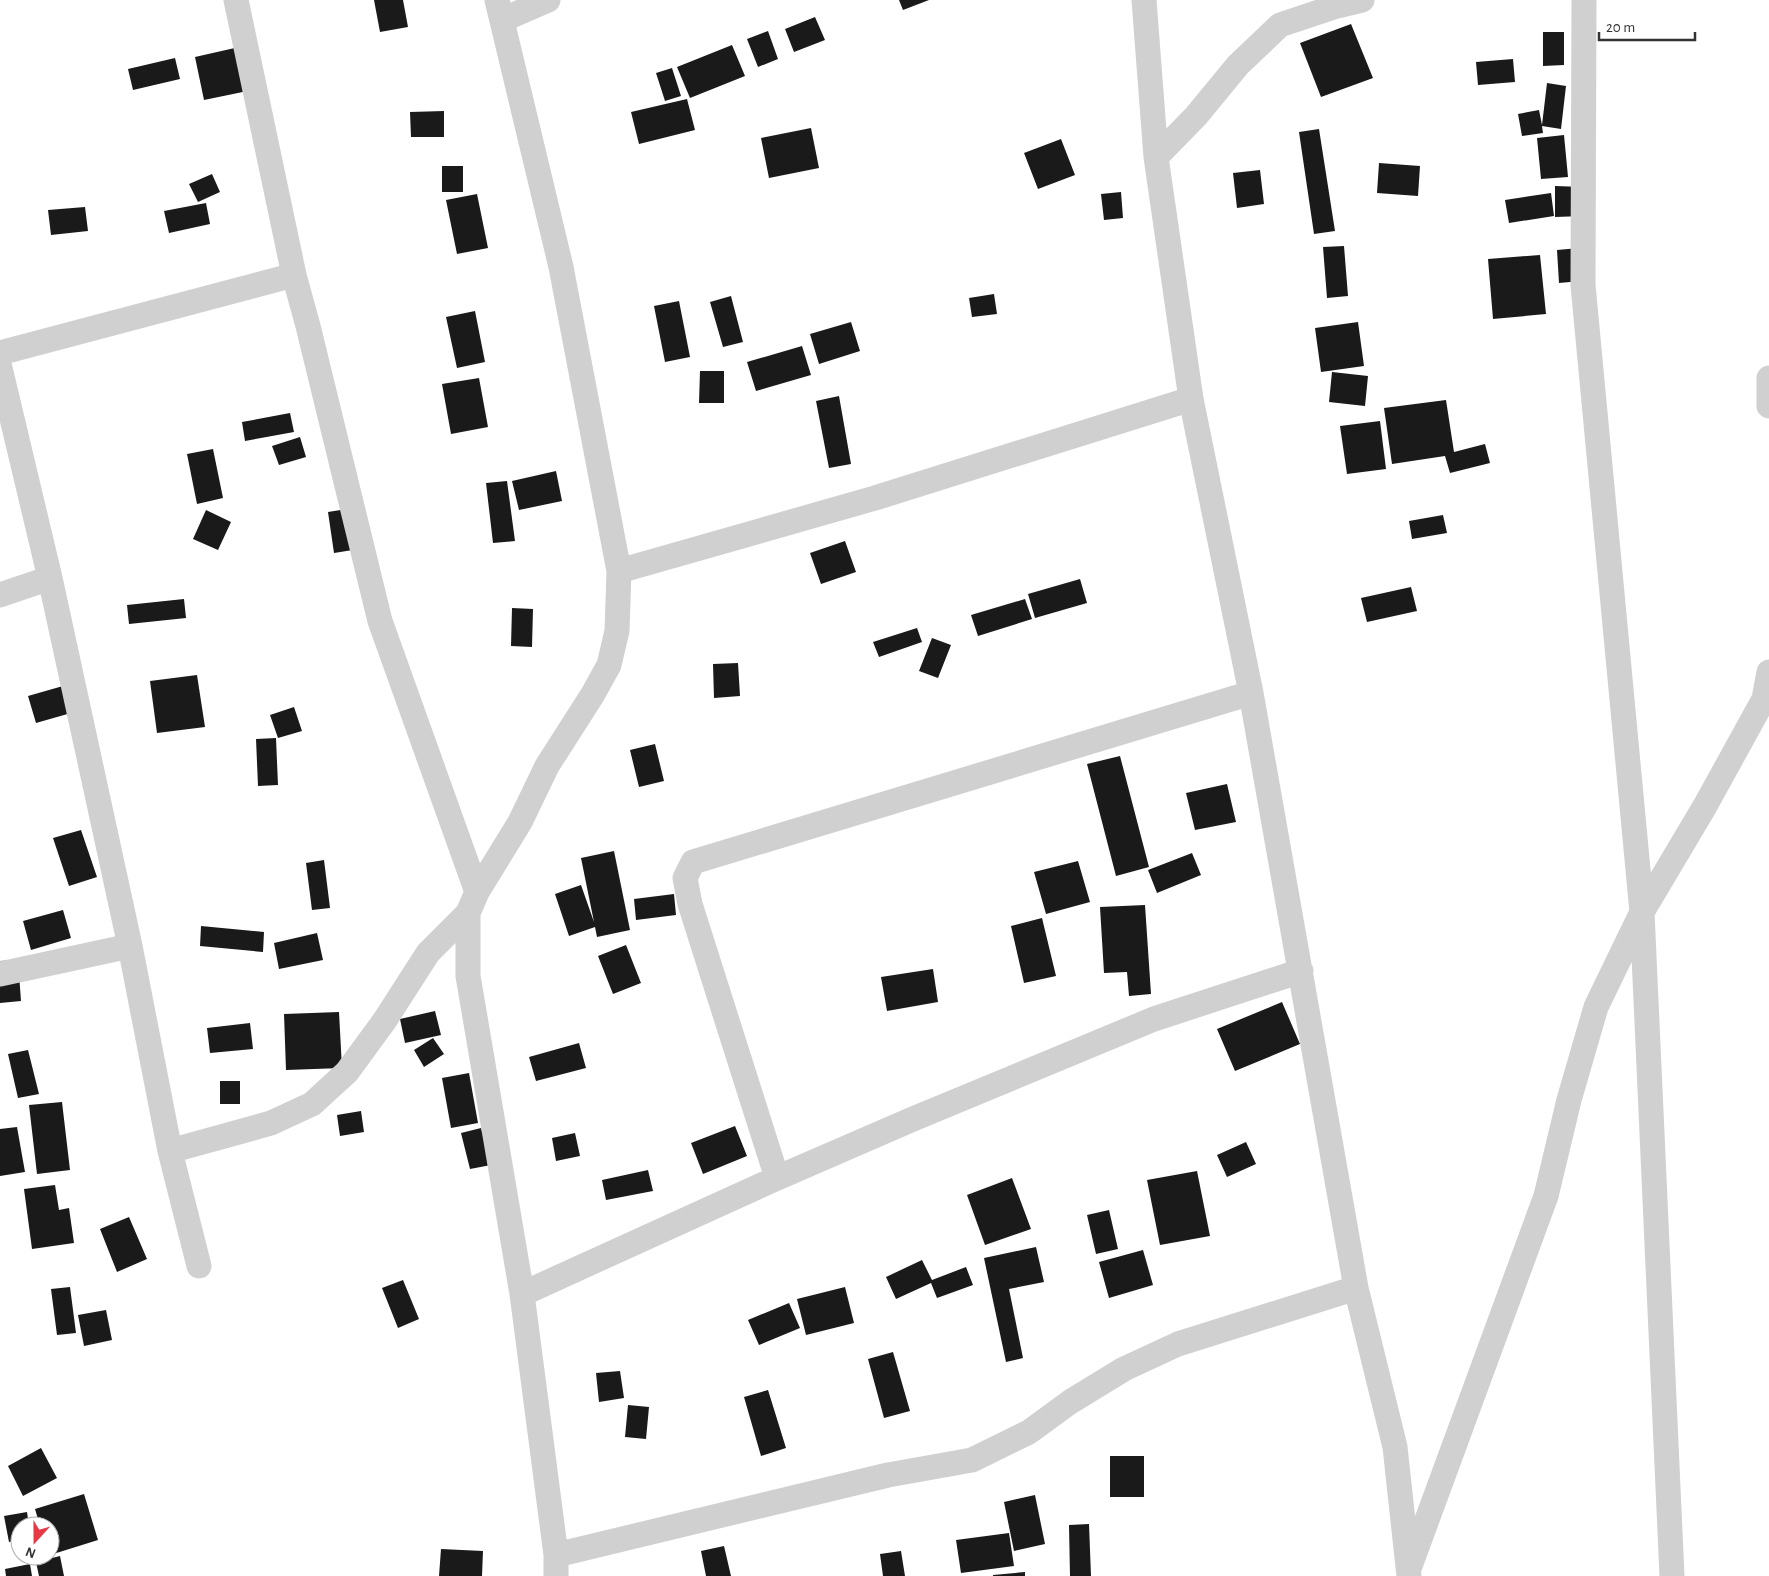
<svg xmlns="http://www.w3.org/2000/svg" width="1769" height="1576" font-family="'Alegreya Sans',sans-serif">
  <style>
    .building { fill: #1a1a1a }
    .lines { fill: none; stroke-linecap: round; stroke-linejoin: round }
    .minor { stroke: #d0d0d0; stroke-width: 25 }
  </style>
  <rect width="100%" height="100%" fill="#fff"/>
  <path class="building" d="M374,0H403L408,27L380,32Z
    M899,0H929L903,10Z
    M815,17L825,40L794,52L785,29Z
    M1351,24L1373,78L1321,97L1300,43Z
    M768,31L778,59L758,67L747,39Z
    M1543,32H1564V65L1543,66Z
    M248,45L257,89L204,100L195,57Z
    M732,45L745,76L690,98L677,67Z
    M175,58L180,79L133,90L128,69Z
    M1513,59L1515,82L1478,85L1476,62Z
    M672,68L681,96L665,101L656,73Z
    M1547,83L1566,86L1561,129L1542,126L1543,133L1522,136L1518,114L1539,110L1542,125Z
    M687,99L695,130L639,144L631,112Z
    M444,111V137H411L410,112Z
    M811,128L819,168L769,178L761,138Z
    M1319,129L1335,231L1314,234L1299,132Z
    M1564,135L1568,177L1541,179L1537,138Z
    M1061,139L1075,175L1038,189L1024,153Z
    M1379,163L1420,166L1418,196L1377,193Z
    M442,166H463V192H442Z
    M1260,170L1264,204L1237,208L1233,173Z
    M212,174L220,192L198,202L189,184Z
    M1555,186L1584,187V216L1555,217Z
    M1121,192L1123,218L1104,220L1101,194Z
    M1551,193L1554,216L1509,223L1505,200Z
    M477,194L488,248L457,254L446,200Z
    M206,203L210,224L169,233L164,211Z
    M85,207L88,231L51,235L48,210Z
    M1344,246L1348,296L1327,298L1323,247Z
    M1579,248L1581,281L1559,283L1557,250Z
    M1540,255L1546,314L1493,319L1488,259Z
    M994,294L997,314L972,317L969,298Z
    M731,296L743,342L723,347L710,302Z
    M679,301L690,357L665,362L654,306Z
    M475,311L485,362L457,368L446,317Z
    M851,322L860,351L819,364L810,334Z
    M1358,322L1364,366L1321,372L1315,328Z
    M802,346L811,375L756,391L747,362Z
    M700,371H724V403H699Z
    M1332,372L1368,376L1365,406L1329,402Z
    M479,378L488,427L451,434L442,384Z
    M839,396L851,464L829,468L816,401Z
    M1446,400L1454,452L1485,444L1490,463L1450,473L1445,456L1392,464L1384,408Z
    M290,413L294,432L245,441L242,422Z
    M1380,421L1386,469L1347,474L1340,426Z
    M300,437L306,457L279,465L272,446Z
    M213,449L223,498L197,504L187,454Z
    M556,471L562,501L519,510L512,481Z
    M507,481L515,541L493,543L486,483Z
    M353,508L359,549L334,553L328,512Z
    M206,510L231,522L218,550L193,539Z
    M1443,515L1447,533L1412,539L1409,521Z
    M845,541L856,572L821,584L810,553Z
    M1080,579L1087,603L1035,618L1028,594Z
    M1411,587L1417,611L1367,622L1361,598Z
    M184,599L186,618L129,624L127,605Z
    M1025,599L1032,619L978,636L971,615Z
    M512,608L533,609L532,647L511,646Z
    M917,628L922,642L879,657L873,642Z
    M932,638L951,645L938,678L919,671Z
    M738,663L740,696L714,698L713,664Z
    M197,675L205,727L157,733L150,681Z
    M63,686L71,713L36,723L28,696Z
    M294,707L302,731L278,738L270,715Z
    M276,738L278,785L258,786L256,739Z
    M655,744L664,781L639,787L630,750Z
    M1120,756L1149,867L1116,876L1087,764Z
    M1227,784L1236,822L1195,830L1186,793Z
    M81,830L97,877L69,886L53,838Z
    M614,851L630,930L597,937L595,927L569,936L555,894L581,885L594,922L581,858Z
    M1192,853L1201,875L1157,893L1148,870Z
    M324,860L330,908L312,910L306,863Z
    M1078,861L1090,902L1046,914L1034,872Z
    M674,894L676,915L636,920L634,899Z
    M1145,905L1151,994L1129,996L1127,972L1104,973L1100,907Z
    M63,910L71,938L31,950L23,921Z
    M1042,918L1056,976L1024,983L1011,926Z
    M201,926L264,932L263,952L200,946Z
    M317,933L323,960L279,969L274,943Z
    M626,945L641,983L613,994L598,956Z
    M18,960L21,1001L0,1003V961Z
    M933,969L938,1002L887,1011L881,977Z
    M1282,1002L1300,1044L1235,1071L1217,1029Z
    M435,1011L441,1035L405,1043L400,1019Z
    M339,1012L342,1068L286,1070L284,1014Z
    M250,1023L253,1049L210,1053L207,1028Z
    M433,1038L444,1054L424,1067L414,1050Z
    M579,1043L586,1068L536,1081L529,1057Z
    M28,1050L39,1094L18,1098L8,1054Z
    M469,1073L478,1123L451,1128L442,1078Z
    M220,1081H240V1104H220Z
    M62,1102L70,1170L37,1174L29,1105Z
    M361,1111L364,1132L340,1136L337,1115Z
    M735,1126L747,1156L703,1174L691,1143Z
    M17,1127L25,1172L0,1176V1129Z
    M481,1128L491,1165L470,1169L461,1133Z
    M575,1133L580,1156L556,1161L552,1138Z
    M1246,1142L1256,1164L1227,1177L1217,1155Z
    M648,1170L653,1191L606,1200L602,1180Z
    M1197,1171L1210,1236L1160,1245L1147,1180Z
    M1012,1178L1031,1229L985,1245L967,1195Z
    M55,1185L59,1210L69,1208L74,1243L32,1249L24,1189Z
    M1109,1210L1118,1249L1096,1254L1087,1215Z
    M129,1217L147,1259L117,1272L100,1229Z
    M1036,1247L1044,1282L1009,1289L1023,1358L1006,1362L984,1258Z
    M1143,1250L1153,1285L1109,1298L1099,1262Z
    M922,1260L932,1280L966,1267L973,1285L937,1298L931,1283L896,1299L886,1277Z
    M403,1280L419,1319L398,1328L382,1288Z
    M70,1287L76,1333L57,1335L51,1289Z
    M845,1287L854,1323L806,1335L797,1299Z
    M789,1303L800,1328L759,1345L748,1320Z
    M106,1310L112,1340L84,1346L78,1315Z
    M893,1352L910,1411L884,1418L868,1359Z
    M620,1371L624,1398L599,1402L596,1373Z
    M768,1390L786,1448L761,1456L744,1397Z
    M628,1405L649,1407L646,1439L625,1437Z
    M41,1448L57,1478L23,1496L8,1466Z
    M1110,1456H1144V1497H1110Z
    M84,1494L98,1540L50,1555V1526H40L35,1509Z
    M1035,1495L1045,1544L1014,1551L1004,1502Z
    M27,1512L29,1526H20V1540L9,1542L4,1516Z
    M1089,1524L1091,1576H1070L1069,1525Z
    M1009,1533L1014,1566L961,1573L956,1540Z
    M724,1546L731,1576H706L701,1551Z
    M441,1549L483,1551L482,1576H439Z
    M901,1551L905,1576H883L880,1554Z
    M60,1556L64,1576H39L36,1562Z
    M30,1564L32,1576H6L5,1569Z
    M1025,1572V1576H993V1575Z"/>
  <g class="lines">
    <path class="minor" d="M236,0L294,275L308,326L380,621L477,892
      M497,0L561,267L619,571L617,631L609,665L593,694L547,766L520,822L477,892L468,913V976L522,1294L556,1555V1576
      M1144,0L1156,157L1191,399L1251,693L1356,1288L1395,1447L1409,1576
      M1584,0L1583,285L1642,912L1672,1576
      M502,20L548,0
      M1156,157L1196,116L1238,65L1280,25L1337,6L1362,0
      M0,353L294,275
      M0,368L50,578L130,946L170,1151L199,1266
      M1769,378V406
      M619,571L875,498L1191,399
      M0,595L50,578
      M0,974L130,946
      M170,1151L271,1123L312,1104L347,1072L385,1020L428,953L468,913
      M777,1178L690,904L685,878L693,862L1251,693
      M522,1294L777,1178L913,1119L1154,1019L1301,971
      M556,1555L888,1475L972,1460L1029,1432L1070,1402L1124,1369L1178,1344L1356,1288
      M1410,1566L1546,1196L1569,1100L1596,1007L1642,912L1705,806L1764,699L1769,672"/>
  </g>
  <g transform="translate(35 1541) rotate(201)"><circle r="24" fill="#ffffff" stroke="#adadad"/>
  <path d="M0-4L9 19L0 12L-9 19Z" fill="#e63946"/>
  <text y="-8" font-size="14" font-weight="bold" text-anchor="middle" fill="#333333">N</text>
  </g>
  <path d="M1599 32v8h96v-8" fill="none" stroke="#333333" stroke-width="2.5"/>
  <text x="1606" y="32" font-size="15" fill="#333333" stroke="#ffffff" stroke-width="4" paint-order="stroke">20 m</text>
</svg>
